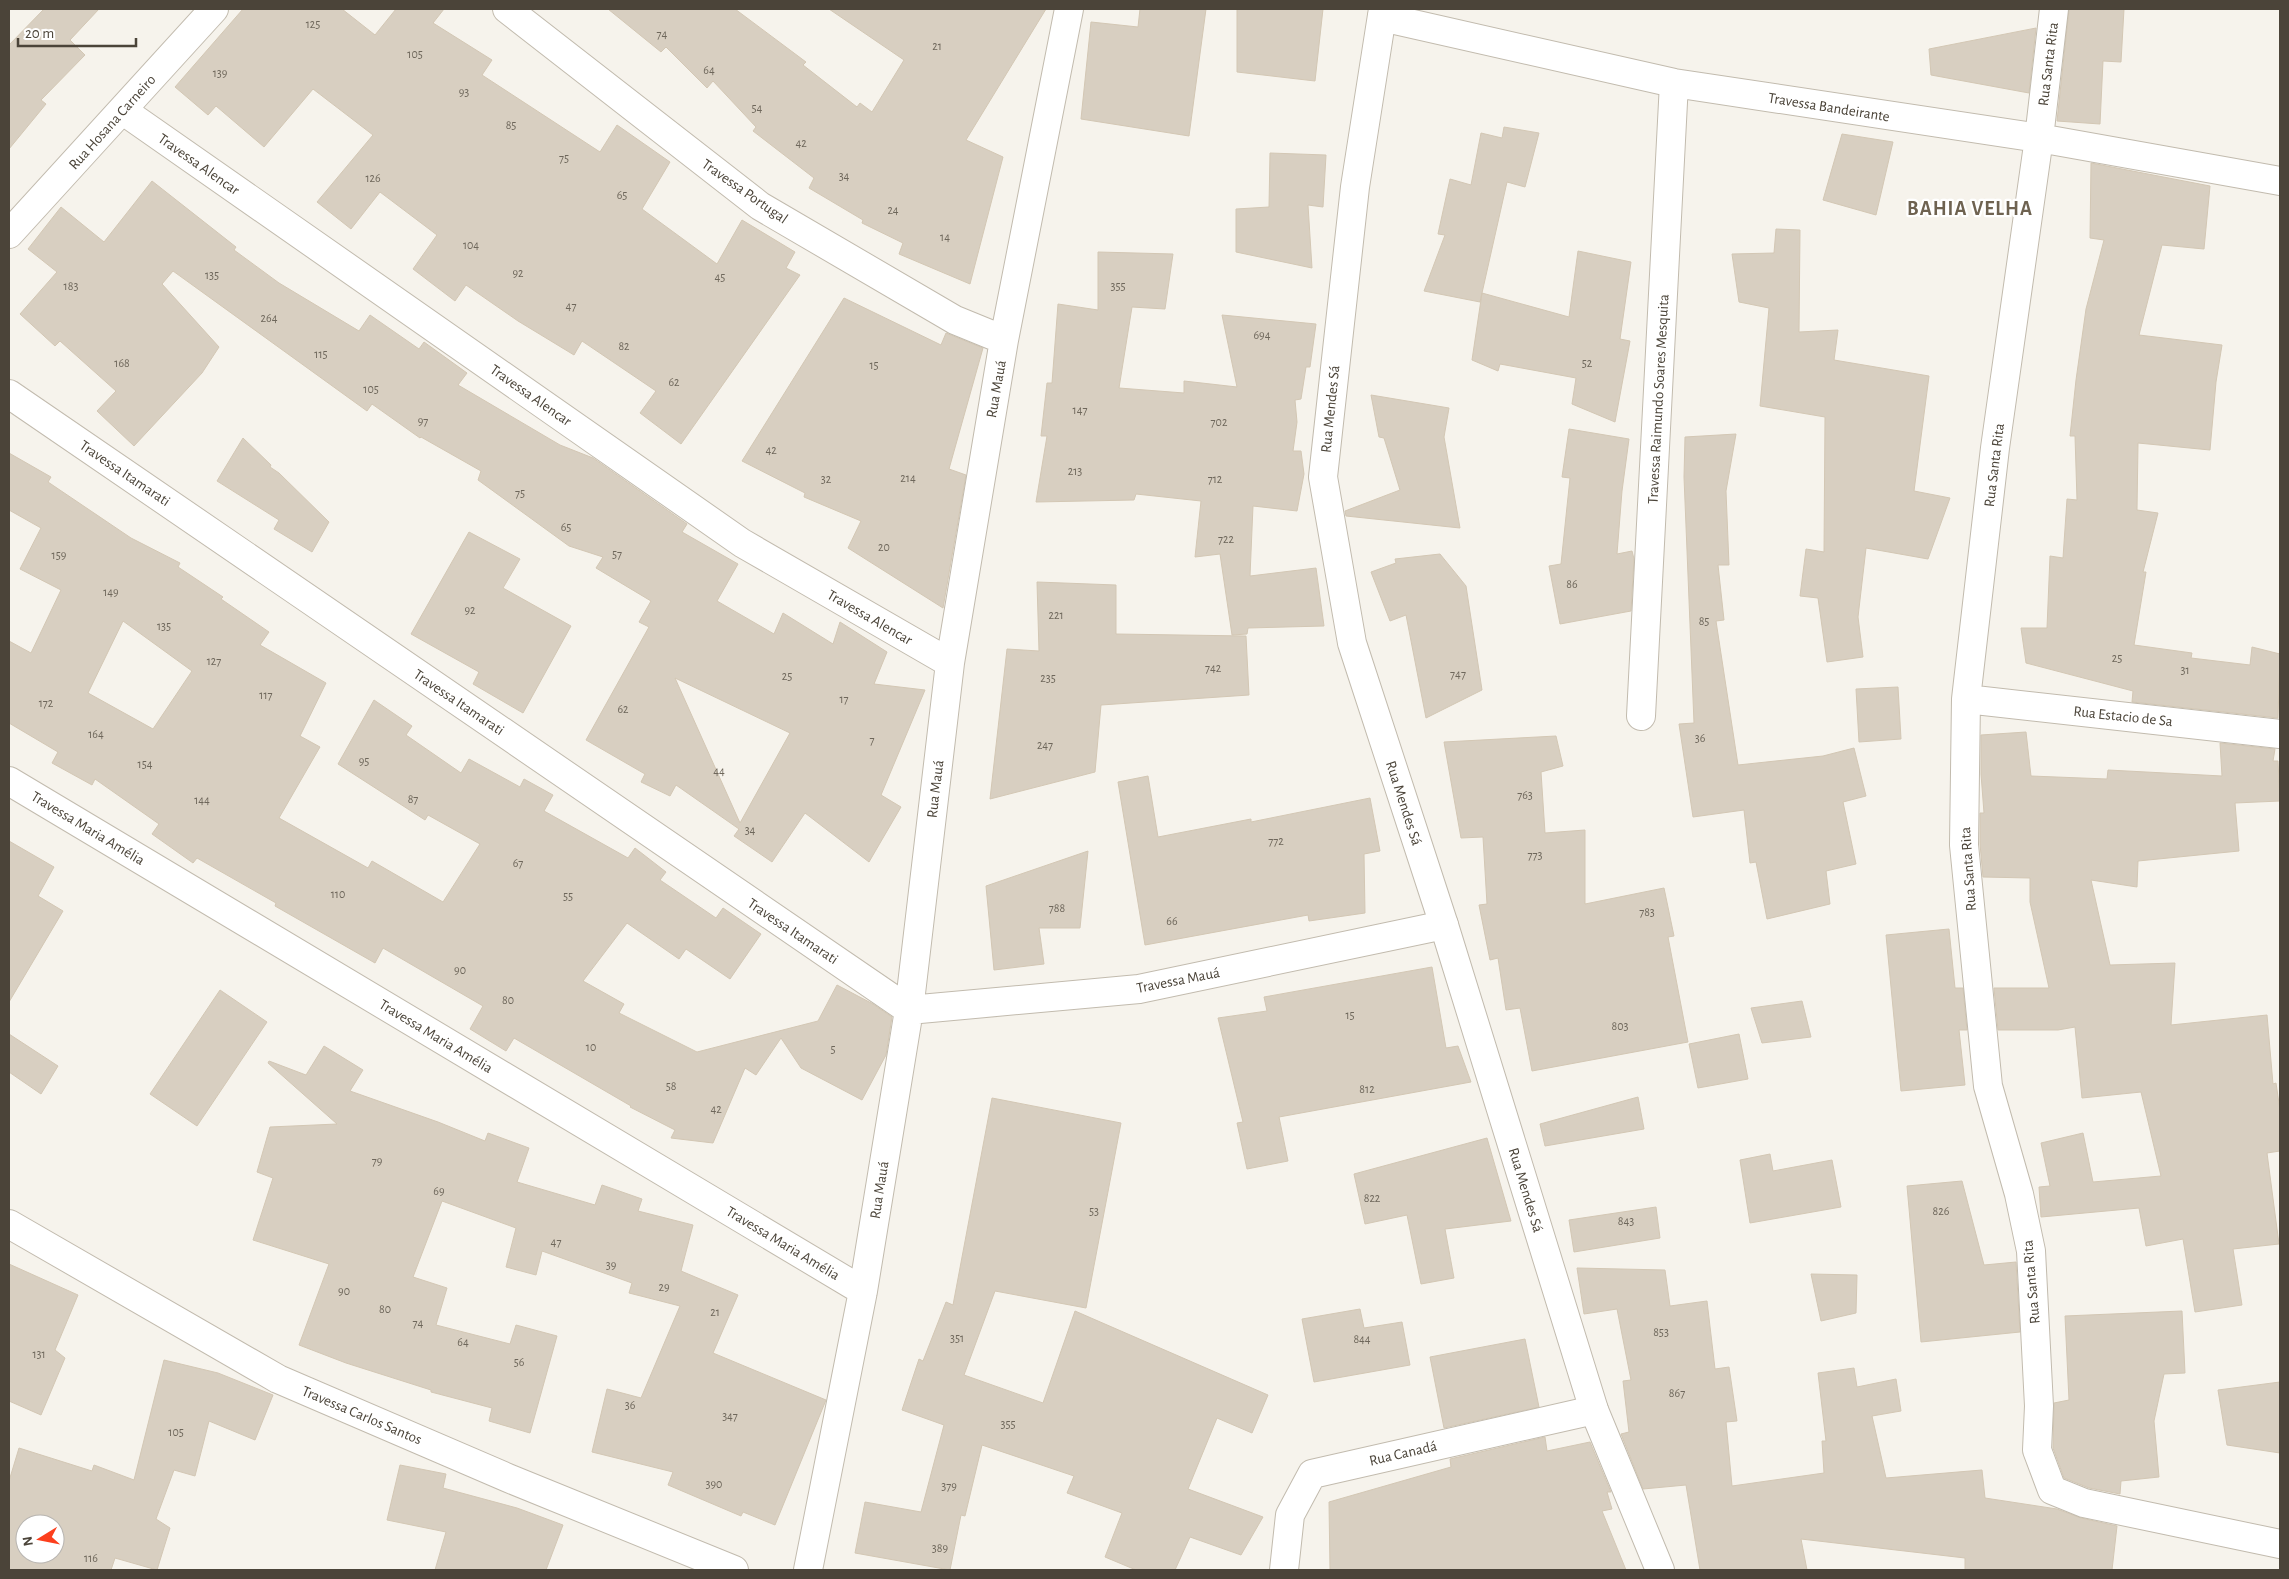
<svg xmlns="http://www.w3.org/2000/svg" width="2289" height="1579" font-family="'Alegreya Sans',sans-serif">
  <style>
    .building { fill: #d8cfc1; stroke: #d3c7b4; fill-rule: evenodd }
    .lines { fill: none; stroke-linecap: round; stroke-linejoin: round }
    .minor-casing { stroke: #c2bbae; stroke-width: 30 }
    .tertiary-casing { stroke: #c2bbae; stroke-width: 30 }
    .minor { stroke: #fff; stroke-width: 28 }
    .tertiary { stroke: #fff; stroke-width: 28 }
    .labels { text-anchor: middle; stroke-width: 4.5; stroke-linejoin: round; paint-order: stroke }
    .number-label { font-size: 12px; fill: #6e675b }
    .street-label { font-size: 15px; fill: #4b4439; stroke: #fff }
    .district-label { font-size: 20px; font-weight: bold; letter-spacing: 1px; fill: #6e6250; stroke: #fff }
  </style>
  <rect width="100%" height="100%" fill="#f6f3ec"/>
  <path class="building" d="M44,9H99L70,40L85,55L41,100L46,104L9,149V45Z
    M243,9H342L375,35L396,9H444L433,23L492,60L482,75L600,152L617,125L670,162L642,209L717,264L742,220L795,252L786,268L800,275L681,444L640,413L656,391L582,341L574,355L518,321L466,285L455,301L413,269L437,235L380,192L351,229L317,202L373,135L313,89L264,147L216,106L208,115L175,87Z
    M608,9H735L806,62L803,65L857,107L860,103L872,112L904,60L829,9H1046L966,140L1003,157L970,284L899,254L903,243L862,223L863,220L809,188L814,178L753,131L756,127L713,81L707,88L666,47L661,52Z
    M1140,9H1206L1189,136L1081,119L1091,22L1138,27Z
    M1237,9H1323L1315,81L1237,72Z
    M2069,9H2124L2121,62L2103,61L2100,124L2057,121Z
    M2036,28L2029,93L1931,75L1929,49Z
    M1504,127L1539,133L1525,187L1507,182L1482,293L1569,317L1578,251L1631,262L1620,339L1630,341L1615,422L1572,404L1576,378L1500,364L1498,371L1472,360L1482,293L1480,302L1424,291L1445,235L1438,234L1450,179L1471,185L1481,133L1502,138Z
    M1842,134L1893,142L1876,215L1823,200Z
    M1270,153L1326,155L1323,207L1308,205L1312,268L1236,252V209L1269,207Z
    M2091,163L2210,186L2204,249L2162,245L2139,335L2222,345L2216,382L2210,450L2138,443L2137,510L2158,513L2143,572H2146L2134,645L2192,653L2191,658L2250,665L2252,647L2280,654L2278,718L2132,702L2133,691L2026,663L2021,628H2047L2050,556L2063,558L2067,499L2077,500L2075,436H2070L2076,380L2086,309L2104,240L2090,238Z
    M152,181L236,247L234,250L279,283L359,331L370,315L419,349L424,342L467,373L458,385L560,445L593,458L687,524L682,532L738,564L717,601L774,634L783,613L833,644L840,622L887,652L874,684L925,690L881,795L901,807L869,862L805,813L772,862L734,836L739,829L676,785L670,796L641,782L645,774L586,740L649,627L639,622L651,601L596,568L603,557L569,546L478,480L481,471L421,437L420,438L372,404L367,411L173,271L162,284L219,347L202,373L134,446L97,411L116,391L60,341L55,346L20,314L57,272L28,249L61,207L104,242ZM675,678L790,733L740,823Z
    M1776,229L1800,230L1799,332L1838,330L1834,360L1929,376L1914,491L1950,498L1928,559L1866,548L1858,617L1863,657L1827,662L1818,598L1800,596L1806,549L1824,552L1825,417L1760,406L1769,308L1739,302L1732,254L1774,253Z
    M1098,252L1173,254L1165,309L1132,307L1119,388L1184,393V381L1237,387L1222,315L1316,324L1310,367H1306L1301,399L1295,400L1297,422L1293,451H1301L1304,474L1297,511L1253,506L1250,576L1316,568L1324,626L1248,628L1247,634L1232,635L1220,554L1195,557L1201,501L1136,494L1134,500L1036,502L1047,436H1041L1047,383H1052L1058,304L1098,310Z
    M844,298L941,345L946,333L983,348L949,469L966,475L943,608L848,548L861,521L804,497L805,493L742,461Z
    M1371,395L1449,408L1444,437L1460,528L1346,516L1345,511L1400,490L1384,438L1379,437Z
    M1569,429L1629,439L1622,491L1617,554L1632,551L1634,559L1631,611L1560,624L1549,566L1561,564L1570,478L1562,477Z
    M1736,434L1726,491L1729,565H1718L1724,620L1716,621L1738,765L1823,756L1854,748L1866,796L1843,802L1856,864L1826,871L1830,904L1767,919L1756,862L1750,863L1744,810L1693,817L1679,724L1694,723L1684,477L1685,437Z
    M243,438L271,465L270,467L279,473L329,522L312,552L274,529L279,520L217,481Z
    M9,453L51,477L48,482L131,538L180,563L178,567L223,597L221,599L269,632L260,645L326,683L300,736L320,747L279,818L368,868L372,861L443,902L480,844L428,815L425,820L338,764L374,700L412,726L406,735L461,773L469,759L520,787L524,779L553,795L544,811L628,858L635,848L666,872L660,880L716,918L723,908L761,934L730,979L686,949L679,959L627,923L583,981L624,1004L619,1013L697,1052L818,1021L837,985L873,1004L892,1017L886,1055L862,1100L801,1068L781,1038L756,1075L745,1068L713,1143L671,1138L675,1130L630,1107L631,1106L514,1038L506,1051L470,1029L483,1006L383,948L375,963L275,906L276,903L197,858L193,863L152,834L159,824L95,779L92,785L52,763L58,752L9,723V641L31,653L61,590L20,569L41,528L9,510ZM123,621L192,671L153,729L88,693Z
    M469,532L520,559L503,588L571,626L523,713L473,684L479,672L411,634Z
    M1440,554L1466,586L1482,690L1426,718L1406,615L1390,621L1371,572L1396,563L1395,559Z
    M1037,582L1116,585V634L1246,636L1249,695L1101,705L1095,772L990,799L1007,649L1039,651Z
    M1898,687L1901,739L1859,742L1856,689Z
    M2026,732L2031,776L2107,779L2108,770L2222,776L2220,743L2275,749L2273,761H2278L2280,801L2235,803L2239,851L2138,861L2137,887L2091,880L2110,965L2175,963L2171,1025L2267,1015L2273,1084L2276,1083L2280,1110V1151L2267,1153L2279,1244L2233,1249L2242,1305L2195,1312L2183,1239L2146,1246L2139,1208L2041,1217L2039,1187L2050,1186L2041,1143L2083,1133L2093,1182L2161,1176L2141,1092L2082,1098L2075,1027L2058,1030H1998L1994,988H2049L2030,902V878L1983,877L1980,844V813H1984L1981,774V735Z
    M1556,736L1563,766L1541,772L1545,833L1585,830V904L1664,888L1674,936L1668,937L1688,1042L1532,1071L1520,1008L1506,1010L1498,958L1490,960L1479,905L1487,904L1483,837L1461,838L1444,742Z
    M1148,776L1158,837L1251,819V822L1370,798L1380,851L1364,854L1365,913L1309,921L1308,915L1145,945L1118,782Z
    M9,841L54,867L38,896L63,911L9,1002Z
    M1088,851L1080,928H1039L1044,964L994,970L986,886Z
    M1949,929L1955,988H1963L1967,1030H1959L1965,1085L1901,1091L1886,935Z
    M1432,967L1446,1048L1458,1046L1471,1082L1279,1117L1288,1161L1247,1169L1237,1123L1243,1122L1218,1018L1267,1011L1264,997Z
    M220,990L267,1022L197,1126L150,1094Z
    M1802,1001L1811,1037L1762,1043L1751,1008Z
    M9,1034L58,1066L41,1094L9,1072Z
    M1739,1034L1748,1079L1698,1088L1689,1044Z
    M324,1046L363,1070L350,1091L438,1122L485,1141L488,1133L529,1148L517,1182L595,1205L602,1185L642,1199L638,1211L693,1225L681,1271L738,1295L713,1353L826,1400L775,1525L743,1512L741,1516L668,1485L673,1472L592,1452L607,1389L641,1398L680,1306L629,1293L632,1283L542,1251L536,1275L506,1267L516,1228L442,1201L413,1277L447,1288L436,1325L510,1344L516,1325L557,1336L530,1433L489,1421L492,1408L431,1392V1390L346,1363L299,1345L329,1264L253,1240L273,1178L257,1172L270,1127L337,1124L268,1063L269,1061L306,1075Z
    M1638,1097L1644,1129L1545,1146L1540,1124Z
    M992,1098L1121,1123L1086,1308L995,1291L964,1375L1043,1403L1075,1311L1268,1395L1252,1433L1217,1418L1188,1489L1263,1517L1241,1555L1190,1537L1175,1570H1136L1105,1557L1122,1513L1067,1493L1074,1476L982,1445L965,1516L961,1515L950,1570L855,1553L865,1502L921,1512L944,1425L902,1410L919,1359L923,1361L946,1302L953,1305Z
    M1487,1138L1511,1221L1445,1229L1454,1278L1421,1284L1407,1215L1365,1224L1354,1174Z
    M1770,1154L1773,1171L1832,1160L1841,1207L1750,1223L1740,1160Z
    M1962,1181L1984,1265L2016,1262L2020,1332L1921,1342L1907,1186Z
    M1656,1207L1660,1238L1574,1252L1569,1220Z
    M9,1264L78,1295L55,1350L65,1358L41,1415L9,1401Z
    M1577,1268L1665,1270L1670,1306L1707,1301L1715,1369L1729,1367L1737,1421L1726,1422L1732,1486L1824,1473L1822,1441H1826L1818,1373L1854,1368L1857,1387L1896,1379L1901,1411L1872,1416L1886,1478L1982,1470L1985,1498L2057,1509L2081,1518L2117,1526L2112,1570H1965V1558L1801,1539L1807,1570H1700L1686,1485L1643,1489L1621,1434L1629,1432L1623,1381L1631,1380L1617,1309L1584,1314Z
    M1811,1274L1857,1275L1856,1313L1821,1321Z
    M1360,1309L1364,1328L1402,1322L1410,1365L1314,1382L1302,1319Z
    M2182,1311L2185,1373L2164,1374L2154,1421L2159,1477L2121,1481L2120,1494L2089,1488L2064,1478L2053,1448L2054,1403L2069,1400L2065,1316Z
    M1525,1339L1539,1407L1444,1428L1430,1357Z
    M164,1360L218,1373L273,1395L255,1440L209,1421L195,1476L174,1470L156,1519L170,1528L157,1570L115,1558L111,1570H9V1481L19,1448L92,1471L94,1465L134,1480ZM25,1524H55V1554H25Z
    M2280,1382V1453L2227,1445L2218,1390Z
    M1545,1437L1547,1451L1590,1442L1611,1492H1607L1612,1509L1602,1511L1626,1570H1330L1329,1502L1451,1467L1450,1459Z
    M400,1465L446,1474L443,1488L517,1508L563,1525L546,1570H435L446,1532L387,1520Z"/>
  <g class="lines">
    <defs>
      <path id="minor" d="M507,9L760,206L955,320L1004,340
        M2054,9L2039,138L1995,448L1966,699L1964,845L1988,1086L2019,1194L2031,1251L2039,1406L2037,1450L2052,1490L2084,1503L2280,1544
        M1382,17L1674,83L2039,138L2280,181
        M122,110L742,543L950,663
        M9,234L214,9
        M9,394L909,1010L1139,989L1444,925
        M1966,699L2280,734
        M1641,716L1674,83
        M9,781L863,1291
        M9,1224L278,1379L508,1478L734,1570
        M808,1570L863,1291L909,1010L950,663L1004,340L1069,9
        M1284,1570L1290,1515L1312,1474L1594,1410"/>
      <path id="tertiary" d="M1383,9L1355,187L1323,477L1352,643L1444,925L1594,1410L1660,1570"/>
    </defs>
    <use href="#minor" class="minor-casing"/>
    <use href="#tertiary" class="tertiary-casing"/>
    <use href="#minor" class="minor"/>
    <use href="#tertiary" class="tertiary"/>
  </g>
  <g class="labels">
    <g class="number-label">
      <text x="313" y="28">125</text>
      <text x="662" y="38">74</text>
      <text x="937" y="50">21</text>
      <text x="415" y="58">105</text>
      <text x="709" y="74">64</text>
      <text x="220" y="77">139</text>
      <text x="464" y="96">93</text>
      <text x="757" y="112">54</text>
      <text x="511" y="129">85</text>
      <text x="801" y="147">42</text>
      <text x="564" y="162">75</text>
      <text x="844" y="180">34</text>
      <text x="373" y="182">126</text>
      <text x="622" y="199">65</text>
      <text x="893" y="214">24</text>
      <text x="945" y="241">14</text>
      <text x="471" y="249">104</text>
      <text x="518" y="277">92</text>
      <text x="212" y="279">135</text>
      <text x="720" y="281">45</text>
      <text x="71" y="290">183</text>
      <text x="1118" y="290">355</text>
      <text x="571" y="310">47</text>
      <text x="269" y="322">264</text>
      <text x="1262" y="339">694</text>
      <text x="624" y="350">82</text>
      <text x="321" y="358">115</text>
      <text x="122" y="367">168</text>
      <text x="1587" y="367">52</text>
      <text x="874" y="369">15</text>
      <text x="674" y="386">62</text>
      <text x="371" y="393">105</text>
      <text x="1080" y="414">147</text>
      <text x="423" y="425">97</text>
      <text x="1219" y="426">702</text>
      <text x="771" y="454">42</text>
      <text x="1075" y="475">213</text>
      <text x="908" y="482">214</text>
      <text x="826" y="483">32</text>
      <text x="1215" y="483">712</text>
      <text x="520" y="497">75</text>
      <text x="566" y="531">65</text>
      <text x="1226" y="543">722</text>
      <text x="884" y="551">20</text>
      <text x="617" y="558">57</text>
      <text x="59" y="559">159</text>
      <text x="1572" y="588">86</text>
      <text x="111" y="596">149</text>
      <text x="470" y="614">92</text>
      <text x="1056" y="619">221</text>
      <text x="1704" y="625">85</text>
      <text x="164" y="630">135</text>
      <text x="2117" y="662">25</text>
      <text x="214" y="665">127</text>
      <text x="1213" y="672">742</text>
      <text x="2185" y="674">31</text>
      <text x="1458" y="678">747</text>
      <text x="787" y="680">25</text>
      <text x="1048" y="682">235</text>
      <text x="266" y="699">117</text>
      <text x="844" y="703">17</text>
      <text x="46" y="707">172</text>
      <text x="623" y="713">62</text>
      <text x="96" y="738">164</text>
      <text x="1700" y="742">36</text>
      <text x="872" y="744">7</text>
      <text x="1045" y="749">247</text>
      <text x="364" y="765">95</text>
      <text x="145" y="768">154</text>
      <text x="719" y="775">44</text>
      <text x="1525" y="799">763</text>
      <text x="413" y="803">87</text>
      <text x="202" y="804">144</text>
      <text x="750" y="834">34</text>
      <text x="1276" y="845">772</text>
      <text x="1535" y="859">773</text>
      <text x="518" y="867">67</text>
      <text x="338" y="898">110</text>
      <text x="568" y="900">55</text>
      <text x="1057" y="912">788</text>
      <text x="1647" y="916">783</text>
      <text x="1172" y="925">66</text>
      <text x="460" y="974">90</text>
      <text x="508" y="1004">80</text>
      <text x="1350" y="1019">15</text>
      <text x="1620" y="1030">803</text>
      <text x="591" y="1051">10</text>
      <text x="833" y="1053">5</text>
      <text x="671" y="1090">58</text>
      <text x="1367" y="1093">812</text>
      <text x="716" y="1113">42</text>
      <text x="377" y="1165">79</text>
      <text x="439" y="1195">69</text>
      <text x="1372" y="1202">822</text>
      <text x="1094" y="1215">53</text>
      <text x="1941" y="1215">826</text>
      <text x="1626" y="1225">843</text>
      <text x="556" y="1246">47</text>
      <text x="611" y="1269">39</text>
      <text x="664" y="1291">29</text>
      <text x="344" y="1295">90</text>
      <text x="385" y="1313">80</text>
      <text x="715" y="1316">21</text>
      <text x="418" y="1327">74</text>
      <text x="1661" y="1336">853</text>
      <text x="957" y="1342">351</text>
      <text x="1362" y="1343">844</text>
      <text x="463" y="1346">64</text>
      <text x="39" y="1358">131</text>
      <text x="519" y="1366">56</text>
      <text x="1677" y="1397">867</text>
      <text x="630" y="1409">36</text>
      <text x="730" y="1420">347</text>
      <text x="1008" y="1428">355</text>
      <text x="176" y="1436">105</text>
      <text x="714" y="1488">390</text>
      <text x="949" y="1490">379</text>
      <text x="940" y="1552">389</text>
      <text x="91" y="1562">116</text>
    </g>
    <g class="street-label">
      <text transform="translate(2048 64) rotate(-83)" y="5">Rua Santa Rita</text>
      <text transform="translate(1829 107) rotate(9)" y="5">Travessa Bandeirante</text>
      <text transform="translate(112 122) rotate(-48)" y="5">Rua Hosana Carneiro</text>
      <text transform="translate(199 164) rotate(35)" y="5">Travessa Alencar</text>
      <text transform="translate(745 191) rotate(35)" y="5">Travessa Portugal</text>
      <text transform="translate(996 389) rotate(-80)" y="5">Rua Mauá</text>
      <text transform="translate(531 395) rotate(35)" y="5">Travessa Alencar</text>
      <text transform="translate(1658 399) rotate(-87)" y="5">Travessa Raimundo Soares Mesquita</text>
      <text transform="translate(1330 409) rotate(-84)" y="5">Rua Mendes Sá</text>
      <text transform="translate(1994 465) rotate(-83)" y="5">Rua Santa Rita</text>
      <text transform="translate(125 473) rotate(34)" y="5">Travessa Itamarati</text>
      <text transform="translate(870 617) rotate(30)" y="5">Travessa Alencar</text>
      <text transform="translate(459 702) rotate(34)" y="5">Travessa Itamarati</text>
      <text transform="translate(2123 716) rotate(6)" y="5">Rua Estacio de Sa</text>
      <text transform="translate(935 789) rotate(-83)" y="5">Rua Mauá</text>
      <text transform="translate(1404 803) rotate(72)" y="5">Rua Mendes Sá</text>
      <text transform="translate(88 828) rotate(31)" y="5">Travessa Maria Amélia</text>
      <text transform="translate(1968 869) rotate(-94)" y="5">Rua Santa Rita</text>
      <text transform="translate(793 931) rotate(34)" y="5">Travessa Itamarati</text>
      <text transform="translate(1178 980) rotate(-11)" y="5">Travessa Mauá</text>
      <text transform="translate(436 1036) rotate(31)" y="5">Travessa Maria Amélia</text>
      <text transform="translate(879 1190) rotate(-81)" y="5">Rua Mauá</text>
      <text transform="translate(1526 1190) rotate(73)" y="5">Rua Mendes Sá</text>
      <text transform="translate(783 1243) rotate(31)" y="5">Travessa Maria Amélia</text>
      <text transform="translate(2031 1282) rotate(-95)" y="5">Rua Santa Rita</text>
      <text transform="translate(362 1415) rotate(23)" y="5">Travessa Carlos Santos</text>
      <text transform="translate(1403 1453) rotate(-13)" y="5">Rua Canadá</text>
    </g>
    <g class="district-label">
      <text x="1970" y="215">BAHIA VELHA</text>
    </g>
  </g>
  <rect width="2289" height="1579" fill="none" stroke="#4b4439" stroke-width="20"/>
  <g transform="translate(40 1539) rotate(260)"><circle r="24" fill="#ffffff" stroke="#b7b4b0"/>
  <path d="M0-4L9 19L0 12L-9 19Z" fill="#fc3f1d"/>
  <text y="-8" font-size="14" font-weight="bold" text-anchor="middle" fill="#4b4439">N</text>
  </g>
  <path d="M18 38v8h118v-8" fill="none" stroke="#4b4439" stroke-width="2.5"/>
  <text x="25" y="38" font-size="15" fill="#4b4439" stroke="#ffffff" stroke-width="4" paint-order="stroke">20 m</text>
</svg>
